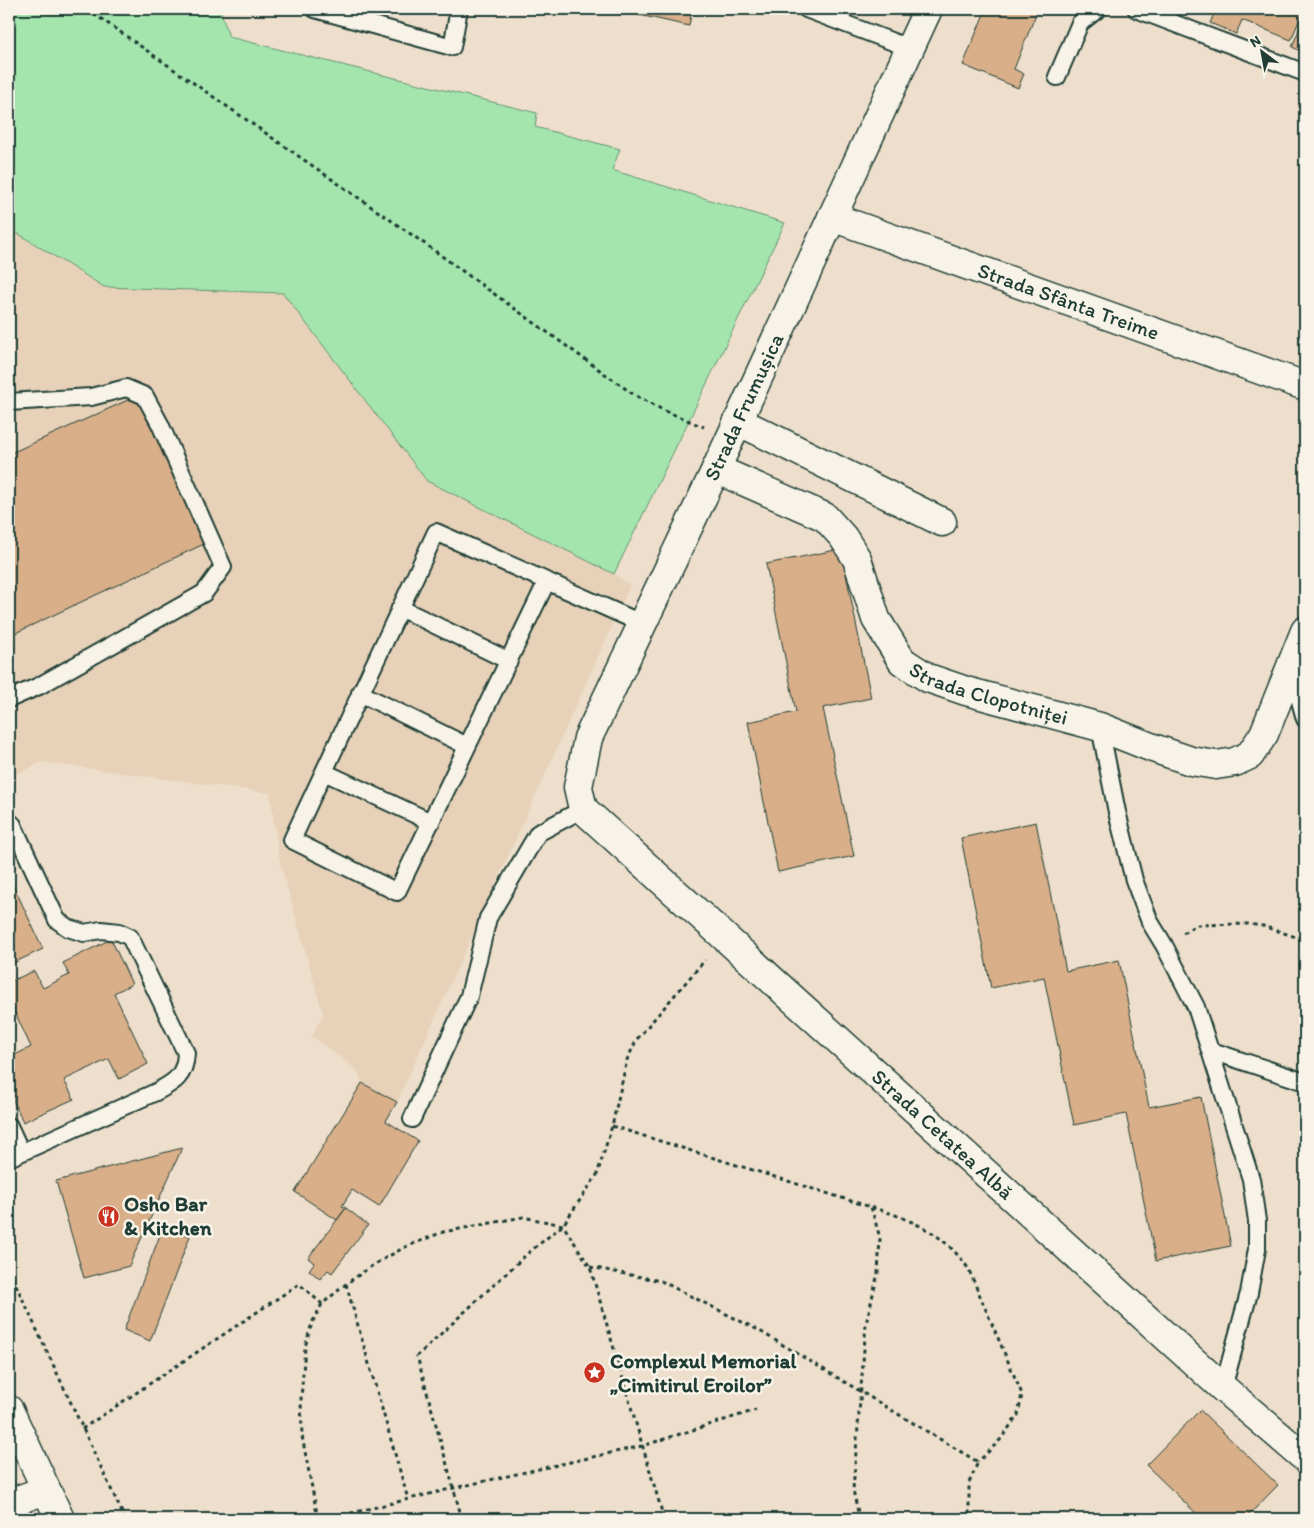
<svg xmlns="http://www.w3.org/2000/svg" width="1314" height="1528" font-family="Itim,sans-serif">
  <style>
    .built { fill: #e7d1b8 }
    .green { fill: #a4e5ae; stroke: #629171 }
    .building { fill: #d8af89; stroke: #1f3d34 }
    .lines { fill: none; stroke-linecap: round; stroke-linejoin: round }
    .lane-casing { stroke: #1f3d34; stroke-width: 20 }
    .street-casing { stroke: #1f3d34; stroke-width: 31 }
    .primary-casing { stroke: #1f3d34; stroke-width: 31 }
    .path { stroke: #1f3d34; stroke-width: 3; stroke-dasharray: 4 4; stroke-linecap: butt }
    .lane { stroke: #f7f3e8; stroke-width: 16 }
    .street { stroke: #f7f3e8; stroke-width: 28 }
    .primary { stroke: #f7f3e8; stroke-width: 28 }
    .labels { text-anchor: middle; stroke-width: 5; stroke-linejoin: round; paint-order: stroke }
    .street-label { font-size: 21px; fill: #1f3d34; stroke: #f7f3e8 }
    .poi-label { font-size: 21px; font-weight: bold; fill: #1f3d34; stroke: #f7f3e8; text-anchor: start }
  </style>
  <rect width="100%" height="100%" fill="#eedfcc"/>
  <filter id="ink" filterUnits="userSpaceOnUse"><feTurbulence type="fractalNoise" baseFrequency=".02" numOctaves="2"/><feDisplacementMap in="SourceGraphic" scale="10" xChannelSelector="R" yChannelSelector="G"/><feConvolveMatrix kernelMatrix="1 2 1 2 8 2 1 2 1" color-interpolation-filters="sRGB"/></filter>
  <g filter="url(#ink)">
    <path class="built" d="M9,228L104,287L283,293L427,481L614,574L630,586L397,1102L362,1083L357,1070L312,1036L323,1014L279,858L270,793L42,762L9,778Z"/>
    <path class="green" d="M9,9H220L229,37L537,113L535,127L620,149L612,170L785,223L614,574L427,481L283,293L104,287L9,228Z"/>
    <path class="building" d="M612,9H692L689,26Z
      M986,9H1038L1014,69L1024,74L1018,88L963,65Z
      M1194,9H1213L1210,15Z
      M1216,9H1304L1291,40L1242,20L1236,34L1210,23Z
      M1305,15V53L1292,47Z
      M139,395L206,543L9,636V454Z
      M841,549L871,698L823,708L854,856L778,872L748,722L796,712L766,564Z
      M1036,822L1066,971L1119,960L1149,1107L1201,1097L1231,1246L1156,1261L1126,1114L1074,1125L1044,977L991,988L961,838Z
      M9,876L43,949L9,965Z
      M111,939L132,984L114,993L148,1064L119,1079L109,1059L64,1080L74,1099L23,1122L9,1091V1058L31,1047L9,1000V982L34,971L43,988L69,975L63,963Z
      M362,1083L397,1102L386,1121L418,1141L379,1207L352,1190L342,1206L346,1208L337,1220L295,1192Z
      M182,1148L129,1266L84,1278L56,1181Z
      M346,1208L368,1225L332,1273L328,1270L320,1279L309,1270L314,1263L308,1258Z
      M163,1227L190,1236L150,1341L124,1330Z
      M1200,1410L1278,1485L1245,1519H1202L1146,1465Z"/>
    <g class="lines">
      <defs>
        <path id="lane" d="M315,9L452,47L459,9
          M806,9L909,48
          M1136,9L1305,73
          M1057,77L1080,23L1098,9
          M9,402L91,397L126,388L145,396L160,424L223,567L204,593L39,686L9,699
          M547,581L397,892L292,840L436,532L643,624
          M400,608L509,661
          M1291,668L1305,719
          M360,693L467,746
          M1100,727L1117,812L1134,880L1150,922L1164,945L1196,1007L1251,1179L1257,1221V1249L1249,1293L1223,1388
          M324,772L431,822
          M9,821L13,825L57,920L68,928L84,933L101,930L119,932L130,937L186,1053C185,1076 175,1082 156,1092L9,1158
          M1212,1051L1305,1082
          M412,1119L469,996L488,918L538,833L583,809
          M9,1126L21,1152"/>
        <g id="street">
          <path id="s1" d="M928,9L716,469L588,738L578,787L583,809L1223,1388L1305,1458"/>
          <path id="s2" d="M832,217L1305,386"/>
          <path d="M738,421L942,522"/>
          <path id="s3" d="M716,469L825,517L843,537L857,559L876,619L902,661L928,678L966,691L1100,727L1153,748L1191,761L1216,765L1235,762L1250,755L1264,734L1305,631"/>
          <path d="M9,1503L46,1490"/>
        </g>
        <path id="primary" d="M9,1410L60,1519"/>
      </defs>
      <use href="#lane" class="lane-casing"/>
      <use href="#street" class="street-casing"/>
      <use href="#primary" class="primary-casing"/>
      <path class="path" d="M87,9L425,244L633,394L665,411L704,427
        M1183,933L1196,925L1248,924L1263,926L1305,940
        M612,1126L893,1214C928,1228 945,1237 968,1268L1022,1394L1018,1415L1000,1440L978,1462
        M590,1267L661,1281L758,1330L978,1462L969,1483V1513L951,1519
        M9,1270L125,1519
        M346,1284L408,1499
        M82,1429L299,1284L322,1304
        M318,1519L302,1436L301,1399L305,1347L312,1323L322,1304L346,1284L373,1265L405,1247L443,1232L523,1217L563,1225L590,1267L664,1519
        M327,1519L454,1488L642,1446L756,1410
        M462,1519L417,1356L527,1254L563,1225L597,1175L612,1126L627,1060L637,1039L705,960
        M861,1519L858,1512L853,1490L866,1324L878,1273L880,1238L871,1207"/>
      <use href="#lane" class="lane"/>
      <use href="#street" class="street"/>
      <use href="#primary" class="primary"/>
    </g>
  </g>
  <defs>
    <symbol id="restaurant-disc" viewBox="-11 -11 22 22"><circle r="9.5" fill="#c8321e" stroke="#f7f3e8"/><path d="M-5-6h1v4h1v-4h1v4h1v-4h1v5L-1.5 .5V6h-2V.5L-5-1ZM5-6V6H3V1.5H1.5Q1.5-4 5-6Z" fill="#fff"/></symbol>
    <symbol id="sight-disc" viewBox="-11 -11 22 22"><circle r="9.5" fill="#c8321e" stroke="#f7f3e8"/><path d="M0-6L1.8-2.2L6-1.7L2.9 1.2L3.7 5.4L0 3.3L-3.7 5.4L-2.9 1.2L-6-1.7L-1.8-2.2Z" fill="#fff"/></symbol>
  </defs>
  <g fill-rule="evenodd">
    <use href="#restaurant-disc" x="96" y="1204" width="25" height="25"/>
    <use href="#sight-disc" x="582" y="1360" width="25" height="25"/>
  </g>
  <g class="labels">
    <g class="street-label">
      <text dy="7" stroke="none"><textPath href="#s2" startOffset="251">Strada Sfânta Treime</textPath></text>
      <text transform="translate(744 407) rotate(-65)" y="7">Strada Frumușica</text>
      <text dy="7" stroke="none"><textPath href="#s3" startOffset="378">Strada Clopotniței</textPath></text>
      <text dy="7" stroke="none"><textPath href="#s1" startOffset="1362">Strada Cetatea Albă</textPath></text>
    </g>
    <g class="poi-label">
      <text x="124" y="1211">Osho Bar<tspan x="124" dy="24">&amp; Kitchen</tspan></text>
      <text x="610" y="1368">Complexul Memorial<tspan x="610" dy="24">„Cimitirul Eroilor”</tspan></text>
    </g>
  </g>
  <rect width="1314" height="1528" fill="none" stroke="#f7f3e8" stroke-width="30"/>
  <rect x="15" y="15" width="1284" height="1498" fill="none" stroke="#1f3d34" stroke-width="2" filter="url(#ink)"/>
  <g transform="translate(1262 52) rotate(328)" stroke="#f7f3e8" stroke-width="4" paint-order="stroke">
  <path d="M0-4L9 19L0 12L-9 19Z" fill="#1f3d34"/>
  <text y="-8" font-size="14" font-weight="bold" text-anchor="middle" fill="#1f3d34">N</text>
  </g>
</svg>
